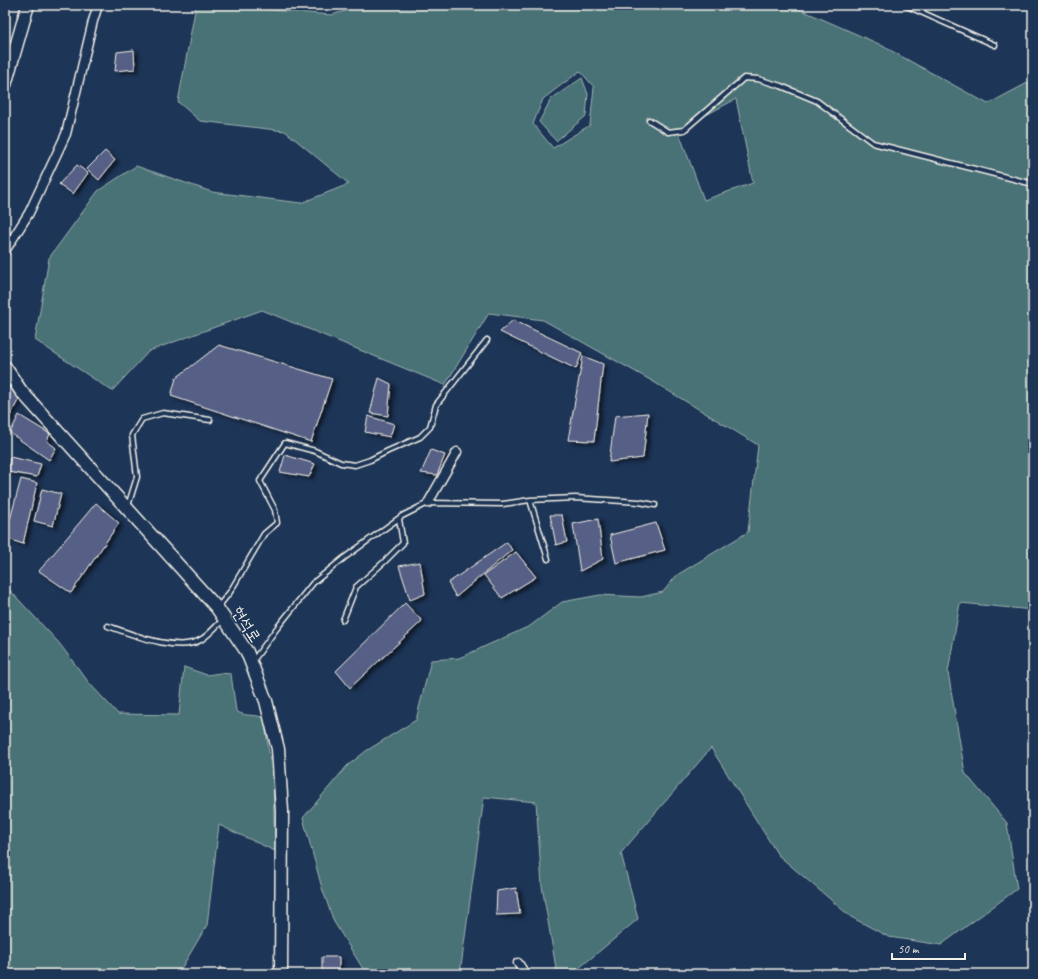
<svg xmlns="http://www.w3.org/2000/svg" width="1038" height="979" font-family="Caveat,'Poor Story',sans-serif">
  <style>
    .green { fill: #497276; stroke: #9eb2af; fill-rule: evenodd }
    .building { fill: #575f85; stroke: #f4f1e8; filter: url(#shadow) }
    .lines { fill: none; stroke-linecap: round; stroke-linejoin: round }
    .lane-casing { stroke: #f4f1e8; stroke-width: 7 }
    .street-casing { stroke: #f4f1e8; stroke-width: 11 }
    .secondary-casing { stroke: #f4f1e8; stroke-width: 15 }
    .lane { stroke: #1d3557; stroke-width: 4 }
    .street { stroke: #1d3557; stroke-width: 8 }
    .secondary { stroke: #1d3557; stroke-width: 12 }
    .labels { text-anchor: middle; stroke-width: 3; stroke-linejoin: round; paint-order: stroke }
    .street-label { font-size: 16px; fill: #f4f1e8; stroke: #1d3557 }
  </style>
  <defs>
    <filter id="shadow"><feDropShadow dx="3.5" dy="2" stdDeviation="2" flood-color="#0009"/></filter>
  </defs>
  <rect width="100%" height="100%" fill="#1d3557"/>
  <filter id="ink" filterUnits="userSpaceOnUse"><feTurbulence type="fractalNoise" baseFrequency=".025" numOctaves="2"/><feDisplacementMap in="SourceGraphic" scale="8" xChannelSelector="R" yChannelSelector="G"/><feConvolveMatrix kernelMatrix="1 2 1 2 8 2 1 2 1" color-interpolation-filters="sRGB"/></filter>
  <g filter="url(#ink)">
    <path class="green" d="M196,5H211L331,15L366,5H790L879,44L988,104L1033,80V610L960,603L948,672L965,773L1007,823L1017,889L941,945L889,937L851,917L778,855L711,748L621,853L638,919L572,974H557L542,886L536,802L484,797L460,974H365V972L334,922L322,888L303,818L347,766L366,751L416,720L431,660L459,658L530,626L562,602L600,595L641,597L663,592L677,575L748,532L758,445L652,381L543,320L489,313L445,385L262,310L149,351L112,391L35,340L49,258L98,191L136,166L212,192L301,203L349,184L285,131L200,121L178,102ZM580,71L594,87L590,125L553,148L533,124L543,99ZM736,99L753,183L704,200L678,130Z
      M582,78L588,94L586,116L556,141L539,122L551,99Z
      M5,585L59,643L90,684L118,714L179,715L184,667L207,675L220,673L231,674L236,711C247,718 253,713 264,718L273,780L275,851L219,825L207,925L178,974H5Z"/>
    <path class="building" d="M134,50L135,69L115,71L117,52Z
      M105,151L115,160L99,180L87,169Z
      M77,165L88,173L73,194L59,184Z
      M513,320L582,353L576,369L500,332Z
      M219,345L332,379L311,442L171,396L176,378Z
      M583,356L603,364L594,441L568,440Z
      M379,378L391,384L388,416L370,413Z
      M10,385L20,397L5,425V397Z
      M648,413L643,458L609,462L615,416Z
      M19,415L50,434L47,441L56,448L49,460L10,433Z
      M368,416L394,424L390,437L365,432Z
      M431,450L445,455L437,475L421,473Z
      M285,455L315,464L309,477L280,472Z
      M10,457L41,464L37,477L8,472Z
      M21,479L37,483L23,544L5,538Z
      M42,489L61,494L53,526L34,521Z
      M96,503L119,523L71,593L39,571Z
      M550,515H562L567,542L556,545Z
      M598,519L603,559L580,571L573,524Z
      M656,523L665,550L616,563L610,535Z
      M507,542L512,550L456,597L448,583Z
      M516,552L536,577L502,598L484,575Z
      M420,562L425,594L410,600L399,566Z
      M405,603L422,621L350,688L336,671Z
      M516,888L520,914L496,915L497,891Z
      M322,957H339V974H322Z
      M220,967L235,974H217Z"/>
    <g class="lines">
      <defs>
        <path id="lane" d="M905,5L995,45
          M649,120L668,132L684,130L744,78L758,79L781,86L817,101L873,143L1033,184
          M530,500L548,559
          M128,506L137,477L132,435L142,419L163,413L210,420
          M218,607L230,592L264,534L277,523L275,510L260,481L285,443L315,451L341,463L355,465L370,460L388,451L420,437L430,427L436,405L487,340
          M343,620L356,587L384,562L403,543L399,519
          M108,626C131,634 180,654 202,639C210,634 216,626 223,620
          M253,661L277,628L313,583L344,558L402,516L428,503L503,504L530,500L575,498L639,502L655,505"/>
        <path id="street" d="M5,251L29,213L66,134L93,21L98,5
          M428,503L457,452
          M518,963L525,974"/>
        <path id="secondary" d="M5,85L28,5
          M5,367L21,391L217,608L247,652L266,701L278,749L282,811L281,974"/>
      </defs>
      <use href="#lane" class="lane-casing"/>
      <use href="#street" class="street-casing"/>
      <use href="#secondary" class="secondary-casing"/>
      <use href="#lane" class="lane"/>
      <use href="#street" class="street"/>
      <use href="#secondary" class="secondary"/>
    </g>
  </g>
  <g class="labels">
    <g class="street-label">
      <text transform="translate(247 624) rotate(57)" y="6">현석로</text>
    </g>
  </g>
  <rect width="1038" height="979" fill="none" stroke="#1d3557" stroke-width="20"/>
  <rect x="10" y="10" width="1018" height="959" fill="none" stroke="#f4f1e8" stroke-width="1.5" filter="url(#ink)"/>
  <path d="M892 953v6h73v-6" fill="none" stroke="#f4f1e8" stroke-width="2"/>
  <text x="898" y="953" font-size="12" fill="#f4f1e8" stroke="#1d3557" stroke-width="3" paint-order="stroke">50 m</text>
</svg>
